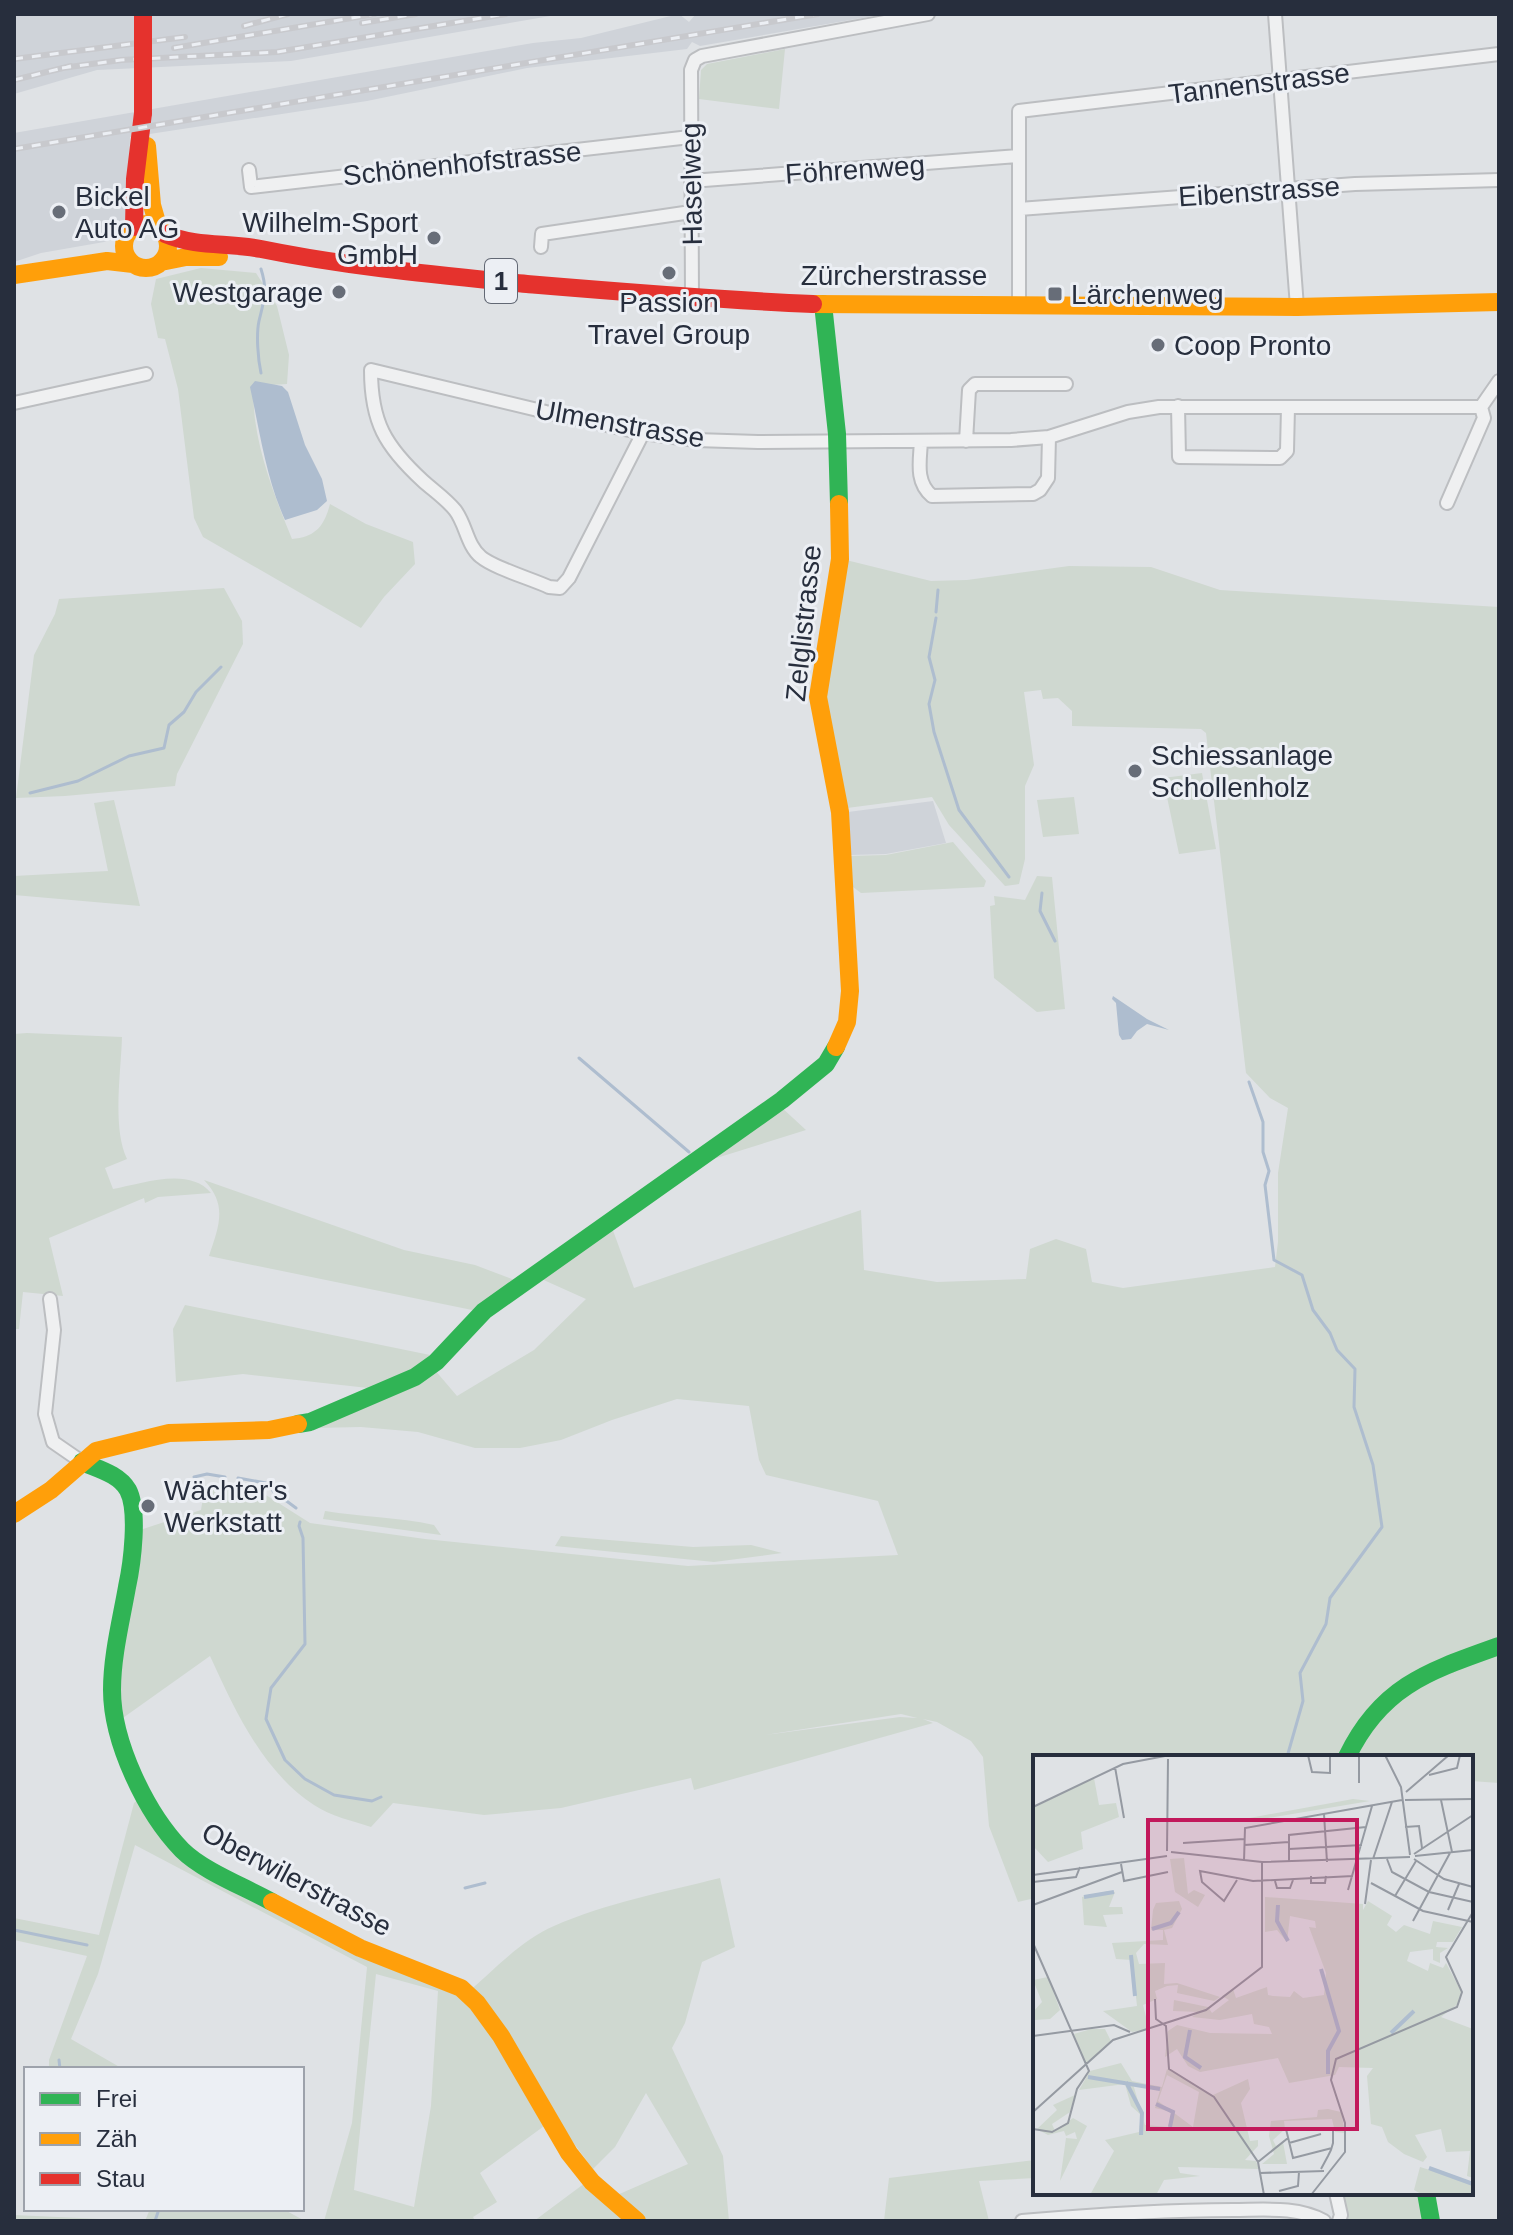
<svg xmlns="http://www.w3.org/2000/svg" width="1513" height="2235" font-family="Helvetica,sans-serif">
  <style>
    .built { fill: #cfd3d9 }
    .green { fill: #cfd8d0; fill-rule: evenodd }
    .water { fill: #aebdcf }
    .lines { fill: none; stroke-linecap: round; stroke-linejoin: round }
    .stream { stroke: #aebdcf; stroke-width: 3 }
    .street-casing { stroke: #bcbec1; stroke-width: 16 }
    .street { stroke: #eff0f1; stroke-width: 12 }
    .fast { stroke: #30b455; stroke-width: 18 }
    .slow { stroke: #ff9f0a; stroke-width: 18 }
    .jam { stroke: #e5322d; stroke-width: 18 }
    .rail-casing { stroke: #c8c9cd; stroke-width: 6 }
    .rail { stroke: #eceff4; stroke-width: 3; stroke-dasharray: 9; stroke-linecap: butt }
    .jam-bridge { stroke: #e5322d; stroke-width: 18 }
    .poi-dot { fill: #676d78; stroke: #eceff4; stroke-width: 3 }
    .labels { text-anchor: middle; stroke-width: 6; stroke-linejoin: round; paint-order: stroke }
    .shield { fill: #eceff4; stroke: #626874; stroke-width: 2 }
    .shield-label { font-size: 26px; font-weight: bold; fill: #272e3d }
    .street-label { font-size: 28px; fill: #272e3d; stroke: #eceff4 }
    .poi-label { font-size: 28px; fill: #272e3d; stroke: #eceff4; text-anchor: start }
    .inset-river { fill: none; stroke: #aebdcf; stroke-width: 4 }
    .inset-road { fill: none; stroke: #959aa2; stroke-width: 2 }
    .view { fill: #c2185b; fill-opacity: 0.15; stroke: #c2185b; stroke-width: 4 }
    .inset-edge { fill: none; stroke: #272e3d; stroke-width: 4 }
  </style>
  <rect width="100%" height="100%" fill="#dfe2e5"/>
  <path class="built" d="M14,14H562L291,61L97,70L14,94Z
    M679,14L689,22L696,14H885L700,46L692,42L687,49L527,68L367,101L130,137L127,225L119,236L104,242L41,253L14,262V133L533,43L581,38Z
    M933,801L946,843L886,854L850,855L848,812Z"/>
  <path class="green" d="M785,49L779,109L699,99L701,70L707,64Z
    M201,268L256,273L277,306L289,355L287,384L254,386C250,435 274,495 292,539C315,537 324,527 330,504L366,524L413,542L415,564L384,597L361,628L203,537L194,518L178,389L165,339L158,338L151,304L156,279Z
    M846,560L931,581L967,580L1069,566L1151,567L1220,590L1499,607V1783L1471,1781V1757H1035V1898L1018,1902L989,1826L983,1757L971,1741L937,1722L923,1719L933,1723L694,1790L691,1778L561,1808L484,1815L393,1803L371,1827C353,1821 330,1816 314,1805C262,1771 235,1710 210,1656L120,1720L116,1689L140,1530L201,1510L205,1485L242,1486L258,1490L310,1523L425,1539L688,1566L898,1555L878,1501L766,1475L759,1460L749,1406L677,1399L612,1420L561,1440L520,1448H475L418,1432L361,1427L314,1428L434,1369L457,1396L534,1350L586,1299L537,1277L611,1225L634,1288L861,1210L864,1270L937,1282L1026,1279L1030,1249L1056,1239L1086,1249L1092,1282L1123,1288L1275,1267L1278,1242V1173L1288,1108L1270,1098L1246,1073L1206,733L1201,729L1072,726V711L1058,698L1043,699L1041,690L1024,692L1034,765L1025,786V859L1019,884L1005,886L949,825L932,797L847,808L827,704L825,681ZM901,1714L917,1718L900,1717L765,1735Z
    M224,588L242,621L243,644L177,774L175,786L65,796L16,798L34,655L55,614L59,599Z
    M1202,773L1216,849L1179,854L1163,778Z
    M1074,797L1079,834L1043,837L1037,800Z
    M114,800L140,906L14,895V876L108,871L94,803Z
    M953,842L986,881L984,887L861,893L853,887L850,856L886,855Z
    M1037,876L1052,877L1065,1009L1037,1012L994,978L990,906L995,905L994,896L1025,900Z
    M27,1033L122,1037C121,1073 112,1127 127,1159L105,1168L113,1189C141,1184 189,1166 211,1193L158,1197L145,1203L144,1198L49,1238L63,1296L23,1292L19,1329H14V1034Z
    M780,1106L806,1130L694,1165Z
    M204,1180L404,1250L475,1265L517,1281L477,1311L209,1256C219,1226 228,1205 204,1180Z
    M185,1305L435,1356L412,1374L368,1388L243,1374L176,1382L173,1329Z
    M325,1511C361,1517 398,1517 434,1525L441,1535L323,1519Z
    M561,1536L693,1547L751,1545L782,1553L714,1562L555,1546Z
    M140,1798L162,1836L466,1994C493,1971 521,1940 554,1926C606,1903 664,1892 720,1878L735,1947L702,1962L685,2023L672,2048L723,2156L729,2221H534L585,2183L608,2199L688,2164L646,2093L615,2147L593,2169L555,2118L480,2173L497,2202L473,2217L475,2221H324L352,2123L367,1967L135,1845L98,1974L71,2039L123,2069H49V2060L87,1956L14,1940V1918L99,1935L134,1803ZM376,1974L438,1991L431,2106L414,2207L354,2190Z
    M1035,2160V2178L979,2181L989,2221H884L889,2178Z
    M1339,2193H1418L1425,2221H1344L1347,2216Z
    M150,2209H283L305,2221H14V2215L145,2221Z"/>
  <path class="water" d="M255,381L282,386L288,392L305,445L322,479L327,501L317,510L285,520C266,478 260,432 250,387Z
    M1113,996L1147,1019L1169,1030L1147,1024L1137,1031L1131,1039L1122,1040L1119,1035L1116,1003L1112,999Z"/>
  <g class="lines">
    <path class="stream" d="M261,373C258,359 256,335 259,321C264,300 268,291 261,269
      M936,612L938,590
      M936,618L929,657L935,680L929,704L934,732L959,810L1009,877
      M30,793L78,781L129,756L164,748L169,725L184,712L196,692L221,667
      M1042,893L1040,911L1055,941
      M579,1058L689,1152
      M1249,1082L1263,1122V1152L1269,1171L1265,1185L1274,1260L1302,1275L1313,1310L1330,1333L1337,1350L1355,1369L1354,1407L1373,1465L1382,1527L1330,1598L1326,1624L1300,1673L1303,1701L1287,1757
      M194,1477L207,1474L225,1477
      M238,1478L266,1483
      M273,1491L296,1508
      M300,1522L299,1526L303,1538L305,1644L271,1688L266,1719L285,1760L305,1779L334,1795L372,1801L381,1797
      M465,1888L485,1883
      M14,1930L87,1945
      M59,2060L60,2069
      M155,2221L159,2209"/>
    <defs>
      <path id="street" d="M1275,14L1297,307
        M249,170L251,187L690,137
        M691,181L1019,156
        M1019,209L1355,184L1499,180
        M541,247L542,234L691,212
        M692,299L691,70L695,60L702,56L928,14
        M1019,304V111L1499,54
        M14,403L146,374
        M1178,406L1179,457L1280,458L1287,451L1288,407
        M643,433L569,578L560,588L549,587C532,579 494,568 481,557C467,546 466,524 455,510C446,499 433,490 423,481C385,446 371,422 371,370L546,412L643,433L696,440L758,442L1011,440L1049,437L1128,412L1159,407H1481
        M921,441C920,461 915,482 932,496L1033,494L1040,490L1048,478L1049,437
        M966,441L969,390L975,384H1066
        M1447,503L1484,418L1481,407L1499,381
        M50,1299L54,1330L45,1414L53,1442L82,1462
        M1336,2193L1341,2215L1339,2221
        M1022,2221C1092,2215 1162,2210 1233,2210C1263,2210 1297,2206 1324,2221"/>
    </defs>
    <use href="#street" class="street-casing"/>
    <use href="#street" class="street"/>
    <path class="fast" d="M823,304L837,434L839,504
      M298,1424L310,1422L415,1377L436,1362L484,1311L782,1100L826,1064L836,1047
      M82,1462C98,1469 119,1474 128,1490C139,1511 132,1564 127,1587C121,1621 112,1656 112,1690C112,1742 146,1813 182,1850C203,1871 245,1887 272,1902
      M1347,1757C1381,1686 1429,1671 1499,1646
      M1426,2193L1431,2221"/>
    <path class="slow" d="M147,146L152,205L158,226
      M124 246a22 22 0 1 1 44 0a22 22 0 1 1-44 0Z
      M161,262L186,257H219
      M14,275L107,261L133,264
      M813,304L1297,307L1499,302
      M836,1047L847,1022L850,991L840,812L818,697L840,559L839,504
      M14,1514L51,1490L96,1451L169,1433L269,1430L298,1424
      M272,1902L360,1948L461,1988L477,2003L501,2036L569,2153L592,2182L637,2221"/>
    <path class="jam" d="M134,227L135,179L143,113
      M165,234C199,248 226,242 261,249C349,267 438,275 527,284C623,292 718,300 813,304"/>
    <defs>
      <path id="rail" d="M362,23L416,14
        M244,26L288,14
        M174,48L375,14
        M14,59L185,37
        M62,68L121,60L277,52L506,14
        M14,80L71,66
        M14,149L818,14"/>
    </defs>
    <use href="#rail" class="rail-casing"/>
    <use href="#rail" class="rail"/>
    <path class="jam-bridge" d="M143,14V113"/>
  </g>
  <g class="poi-dot">
    <circle cx="59" cy="212" r="8"/>
    <circle cx="434" cy="238" r="8"/>
    <circle cx="669" cy="273" r="8"/>
    <circle cx="339" cy="292" r="8"/>
    <rect x="1047" y="286" width="16" height="16" rx="4"/>
    <circle cx="1158" cy="345" r="8"/>
    <circle cx="1135" cy="771" r="8"/>
    <circle cx="148" cy="1506" r="8"/>
  </g>
  <g class="labels">
    <rect class="shield" x="485" y="259" width="32" height="44" rx="6"/>
    <g class="shield-label">
      <text x="501" y="290">1</text>
    </g>
    <g class="street-label">
      <text transform="translate(1259 83) rotate(-7)" y="10">Tannenstrasse</text>
      <text transform="translate(462 163) rotate(-6)" y="10">Schönenhofstrasse</text>
      <text transform="translate(855 169) rotate(-4)" y="10">Föhrenweg</text>
      <text transform="translate(691 184) rotate(-91)" y="10">Haselweg</text>
      <text transform="translate(1259 191) rotate(-4)" y="10">Eibenstrasse</text>
      <text x="894" y="285">Zürcherstrasse</text>
      <text transform="translate(620 423) rotate(10)" y="10">Ulmenstrasse</text>
      <text transform="translate(803 623) rotate(-84)" y="10">Zelglistrasse</text>
      <text transform="translate(297 1879) rotate(28)" y="10">Oberwilerstrasse</text>
    </g>
    <g class="poi-label">
      <text x="75" y="206">Bickel<tspan x="75" dy="32">Auto AG</tspan></text>
      <text x="418" y="232" text-anchor="end">Wilhelm-Sport<tspan x="418" dy="32">GmbH</tspan></text>
      <text x="323" y="302" text-anchor="end">Westgarage</text>
      <text x="1071" y="304">Lärchenweg</text>
      <text x="669" y="312" text-anchor="middle">Passion<tspan x="669" dy="32">Travel Group</tspan></text>
      <text x="1174" y="355">Coop Pronto</text>
      <text x="1151" y="765">Schiessanlage<tspan x="1151" dy="32">Schollenholz</tspan></text>
      <text x="164" y="1500">Wächter's<tspan x="164" dy="32">Werkstatt</tspan></text>
    </g>
  </g>
  <g transform="translate(1033 1755)">
    <rect width="440" height="440" fill="#dfe2e5"/>
    <path d="M61,23L66,50L83,48L86,62L48,77L50,94L15,107L0,91V53ZM320,44L337,46L211,67V64ZM151,103L155,139L161,135L172,140L165,152L142,137L137,104ZM75,136L82,137L76,152H89L90,159L70,160L74,172L51,170L49,142ZM232,142L330,149V155L335,146L359,161L354,170L363,177L371,170L397,179L400,166L429,172L420,187H404L403,192L415,193L407,198V208L400,205V194L377,197L374,206L395,216L397,208L410,213L413,208L428,236L426,248L408,262L440,274V423L434,421L437,396L413,397L408,374L382,380L394,402L390,407L371,399L355,387L349,372L338,369L334,321L340,313L306,312L302,320L256,328L245,303L167,317L155,311L144,294L132,302L135,276L144,270L177,278L239,279L236,272L221,269L219,259L187,265L159,262L166,257L140,256L141,245L175,252L179,258L196,245L189,241L200,234L203,243L234,232L235,240L240,241L257,242L261,236L270,243L291,240L293,218L276,172L283,173L282,166L257,161L254,187L244,175L232,177ZM146,146L149,154L139,173L131,175L135,190L111,189L103,198L106,209L132,208L131,229L144,228L187,242L181,246L144,238L145,230L134,231L122,236L124,244L110,250L116,274L99,277L70,256L104,251L99,205L83,204L79,188L130,185V175H118L120,155L123,148ZM15,222L27,255L17,264L2,265L0,257L9,247L0,225ZM58,274H72L78,286L52,309L41,279ZM88,308L99,326L129,332L134,314L180,340L215,324L217,334L208,348L217,386L225,385V391L212,405L223,406L226,414L145,412L147,418L167,421L131,425L123,440H57L81,396L72,385L106,377L108,360L98,351L92,329L46,335L57,316ZM134,320L166,337L160,372L125,346ZM100,329L127,335L122,353L139,357L135,372L112,370ZM42,340L37,357L19,369L22,376L40,363L54,371L27,426L33,383L44,384L42,377L33,381L31,376L15,380L4,374L24,355L20,350ZM295,354L308,357L312,378L302,377L299,364L251,366L252,374L240,385L243,391L250,387L254,409H229L241,399L236,381L238,366L284,362L285,355ZM387,412L440,428V440H390L381,435Z" fill="#cfd8d0" fill-rule="evenodd"/>
    <path class="inset-river" d="M51,142L81,137M245,150L244,166L255,186M119,174L138,168L146,157M98,200L102,241M288,214L306,276L295,296V319M157,275L152,302L168,313M358,278L381,256M55,322L127,334M93,327L109,358L108,380M123,349L140,357L137,372M396,413L440,429"/>
    <path class="inset-road" d="M275,0L279,17L297,18V0M326,0V28M352,0L368,32L377,100M82,12L91,63M396,20L424,13L427,0M373,37L416,0M372,45L440,44M408,45L419,97M0,52L90,9L132,1M291,59L294,107M372,72L386,71L389,93M150,88L211,84M211,90L256,87M256,94L329,90M134,96L135,4M138,97L229,107L377,102M381,99L440,60M382,101L440,95M340,104L359,47M354,104L359,117L396,137L440,147M381,104L411,124L440,132M211,106L212,73L369,45M256,107V80L333,72M88,109L91,126L135,117M0,120L134,101M278,121V128H292L293,121M204,125L191,146L169,127L167,116L220,126L320,121M242,126L244,133H257L260,125M0,127L43,122L47,112M338,128L390,156L440,167M315,135L339,51M362,141L383,106M332,149L338,105M0,150L89,117M415,155L426,129M380,166L417,98M0,188L56,316L44,334L35,368L19,377L0,374M122,244L123,264L133,271L136,314L181,342L225,407L231,440M0,281L81,270L97,277M0,357L80,285L173,255L229,212V107M256,388L288,379M225,407L255,383M288,414L295,401L298,395L300,388V374H253L260,403L299,393M227,418L291,416M246,436L265,431L266,417M278,440L312,397V368L298,325L303,304L424,252L429,237L413,202L440,157"/>
    <path class="view" d="M115,65H324V374H115Z"/>
    <rect width="440" height="440" class="inset-edge"/>
  </g>
  <rect width="1513" height="2235" fill="none" stroke="#272e3d" stroke-width="32"/>
  <rect x="24" y="2067" width="280" height="144" fill="#eceff4" stroke="#9da2ab" stroke-width="2"/>
  <rect x="40" y="2093" width="40" height="12" fill="#30b455" stroke="#9da2ab" stroke-width="2"/>
  <text x="96" y="2107" font-size="24" fill="#272e3d">Frei</text>
  <rect x="40" y="2133" width="40" height="12" fill="#ff9f0a" stroke="#9da2ab" stroke-width="2"/>
  <text x="96" y="2147" font-size="24" fill="#272e3d">Zäh</text>
  <rect x="40" y="2173" width="40" height="12" fill="#e5322d" stroke="#9da2ab" stroke-width="2"/>
  <text x="96" y="2187" font-size="24" fill="#272e3d">Stau</text>
</svg>
